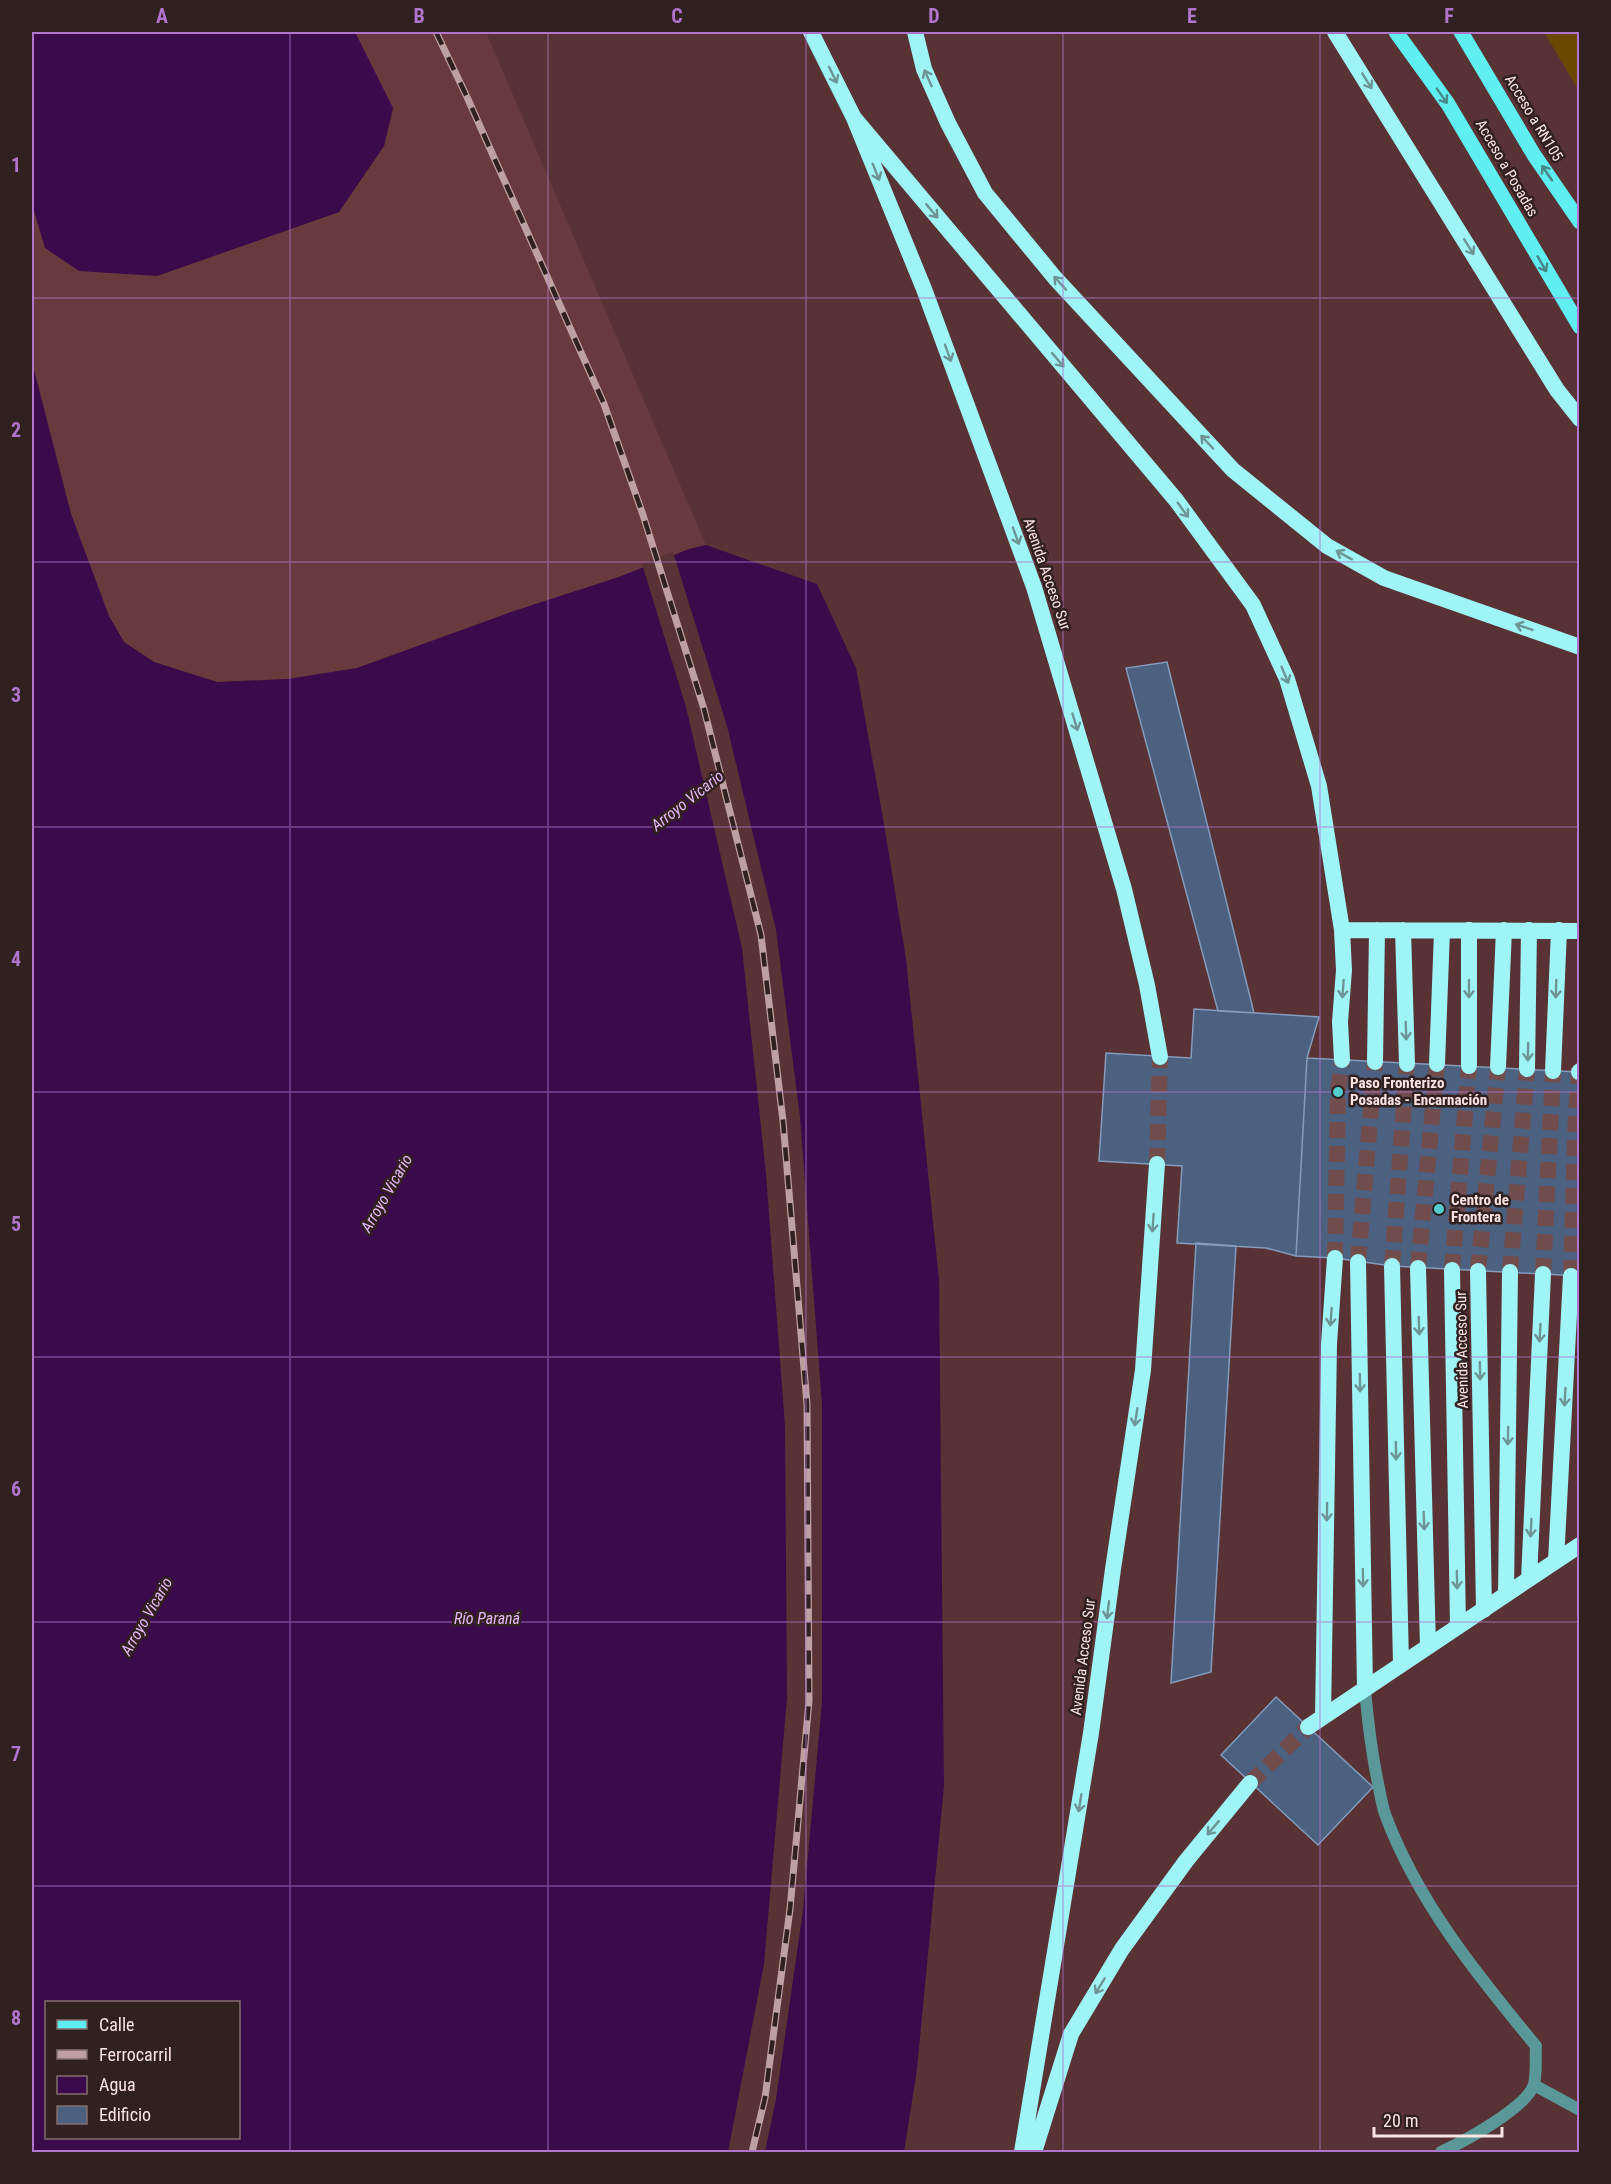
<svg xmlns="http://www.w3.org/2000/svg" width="1611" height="2184" font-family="'Roboto Condensed',sans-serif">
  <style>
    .built { fill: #683a3d }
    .green { fill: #6b4800 }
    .water { fill: #3b0a4b; fill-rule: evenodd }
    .pier { fill: #583234 }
    .building { fill: #4b617f; stroke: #849bbc; stroke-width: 1.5 }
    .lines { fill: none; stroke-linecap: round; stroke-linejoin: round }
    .trunk-tunnel { stroke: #714d4e; stroke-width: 16; stroke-dasharray: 16 8; stroke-linecap: butt }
    .service { stroke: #599798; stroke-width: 12 }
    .primary { stroke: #5feff1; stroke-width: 15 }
    .trunk { stroke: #9ff4f6; stroke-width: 16 }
    .rail-casing { stroke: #bea0a1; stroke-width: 7 }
    .rail { stroke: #312020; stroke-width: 4.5; stroke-dasharray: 14; stroke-linecap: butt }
    .oneway { stroke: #6e9596 }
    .oneway2 { stroke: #488888 }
    .grid { fill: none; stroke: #af75cd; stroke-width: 1.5; stroke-opacity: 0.55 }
    .poi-dot { fill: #52cdce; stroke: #312020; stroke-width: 2 }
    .labels { text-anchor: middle; stroke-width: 5; stroke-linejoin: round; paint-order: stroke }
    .street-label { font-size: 15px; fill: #fce3e3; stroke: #312020 }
    .poi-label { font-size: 15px; font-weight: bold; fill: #fce3e3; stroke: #312020; text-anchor: start }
    .water-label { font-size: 16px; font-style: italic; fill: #e7b7fa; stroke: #312020 }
    .neatline { fill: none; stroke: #af75cd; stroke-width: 2 }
    .grid-label { font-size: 20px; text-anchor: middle; font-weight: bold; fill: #af75cd }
  </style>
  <rect width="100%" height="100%" fill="#583234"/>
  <path class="built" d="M355,32H486L706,545L689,549L619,577L514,611L357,668L288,679L217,682L154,662L124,642L109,616L89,566L71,514L32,362V204L45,248L157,276L339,212L384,146L393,108Z"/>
  <path class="green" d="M1544,32H1579V91Z"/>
  <path class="water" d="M32,32H355L393,108L384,146L339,212L157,276L79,271L45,248L32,204Z
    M32,362L71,514L109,616L124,642L154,662L217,682L288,679L357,668L514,611L619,577L689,549L706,545L817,584L856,668L884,824L906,959L939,1280L944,1786L917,2069L904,2152H32ZM46,2002H238V2138H46Z"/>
  <path class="pier" d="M673,552L727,726L776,930L800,1117L822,1404V1702L803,1910L776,2099L765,2152H728L764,1964L787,1698L785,1426L766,1174L742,948L686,707L642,564Z"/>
  <path class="building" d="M1167,662L1254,1013L1218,1011L1126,668Z
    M1194,1009L1319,1017L1307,1058L1296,1256L1266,1248L1177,1243L1182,1166L1099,1161L1106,1053L1191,1058Z
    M1307,1058L1579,1072L1580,1276L1392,1266L1335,1258L1296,1256Z
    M1196,1243L1236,1246L1211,1672L1171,1683Z
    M1276,1697L1373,1787L1318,1845L1221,1755Z"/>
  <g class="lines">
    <path class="trunk-tunnel" d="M1157,1164L1160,1057
      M1335,1258L1338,1092L1342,1060
      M1358,1262L1375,1062
      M1392,1266L1407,1064
      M1418,1268L1437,1064
      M1452,1270L1469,1066
      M1478,1271L1498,1067
      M1510,1272L1527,1069
      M1543,1274L1553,1071
      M1571,1276L1576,1111L1579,1072
      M1250,1783L1308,1727"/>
    <path class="service" d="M1365,1689C1368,1723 1371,1750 1378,1783C1380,1793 1382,1805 1385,1814C1417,1901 1478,1976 1536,2046C1535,2058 1537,2073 1534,2084C1528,2107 1463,2142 1441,2152
      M1534,2085L1580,2110"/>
    <path class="primary" d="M1396,32L1448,104L1580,327
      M1461,32L1534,155L1580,222"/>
    <path class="trunk" d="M811,32L854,118L924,289L1034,587L1124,889L1147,985L1160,1057
      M915,32L924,69L948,123L985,193L1055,278L1233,470L1327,546L1384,578L1580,647
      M1335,32L1557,390L1580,419
      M854,118L1176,500L1253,605L1287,679L1319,786L1342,930L1344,970L1340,1022L1342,1060
      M1342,930L1580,931
      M1403,930L1407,1064
      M1469,930V1066
      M1375,1062L1377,930
      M1437,1064L1442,931
      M1498,1067L1504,930
      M1527,1069L1529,930
      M1553,1071L1559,930
      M1579,1072L1580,1071
      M1358,1262L1365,1689
      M1392,1266L1401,1664
      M1418,1268L1428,1647
      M1452,1270L1458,1626
      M1478,1271L1484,1610
      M1556,1561L1571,1276
      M1529,1579L1543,1274
      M1506,1594L1510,1272
      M1323,1717L1329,1344L1335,1258
      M1308,1727L1580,1545
      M1022,2152L1091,1733L1113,1569L1143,1370L1157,1164
      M1034,2152L1071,2034L1122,1949L1186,1861L1250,1783"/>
    <defs>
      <path id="rail" d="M436,32L467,97L604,404L643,515L704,709L761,935L783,1121L807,1404L809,1701L790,1909L765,2098L752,2152"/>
    </defs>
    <use href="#rail" class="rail-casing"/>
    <use href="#rail" class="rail"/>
  </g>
  <defs><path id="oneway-shaft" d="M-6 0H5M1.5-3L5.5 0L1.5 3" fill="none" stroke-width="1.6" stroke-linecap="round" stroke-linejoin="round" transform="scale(1.5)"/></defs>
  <g class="oneway">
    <use href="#oneway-shaft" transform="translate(833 75) rotate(64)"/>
    <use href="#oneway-shaft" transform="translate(928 78) rotate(-114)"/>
    <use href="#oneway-shaft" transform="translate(1367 81) rotate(58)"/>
    <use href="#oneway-shaft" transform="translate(876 172) rotate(68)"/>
    <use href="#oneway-shaft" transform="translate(932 211) rotate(50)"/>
    <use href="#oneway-shaft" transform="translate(1469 247) rotate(58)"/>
    <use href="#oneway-shaft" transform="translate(1060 283) rotate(-132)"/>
    <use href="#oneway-shaft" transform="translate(948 353) rotate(70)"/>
    <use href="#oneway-shaft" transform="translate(1058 360) rotate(50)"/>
    <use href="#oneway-shaft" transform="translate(1207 442) rotate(-133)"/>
    <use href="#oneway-shaft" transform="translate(1183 510) rotate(54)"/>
    <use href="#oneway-shaft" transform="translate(1016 536) rotate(70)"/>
    <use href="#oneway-shaft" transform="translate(1344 555) rotate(-151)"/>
    <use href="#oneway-shaft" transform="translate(1524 627) rotate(-161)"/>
    <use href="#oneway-shaft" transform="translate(1285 675) rotate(67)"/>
    <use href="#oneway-shaft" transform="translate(1075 722) rotate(73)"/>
    <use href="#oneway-shaft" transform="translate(1343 989) rotate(94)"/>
    <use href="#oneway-shaft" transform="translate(1469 989) rotate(90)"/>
    <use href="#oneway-shaft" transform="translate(1556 989) rotate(92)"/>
    <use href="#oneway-shaft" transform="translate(1406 1031) rotate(88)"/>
    <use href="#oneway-shaft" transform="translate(1528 1052) rotate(91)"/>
    <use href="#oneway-shaft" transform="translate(1153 1223) rotate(94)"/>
    <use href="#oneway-shaft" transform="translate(1331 1317) rotate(94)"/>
    <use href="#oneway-shaft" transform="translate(1419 1326) rotate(88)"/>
    <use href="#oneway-shaft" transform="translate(1540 1333) rotate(93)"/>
    <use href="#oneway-shaft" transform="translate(1480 1371) rotate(89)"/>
    <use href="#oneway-shaft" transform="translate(1360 1383) rotate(89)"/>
    <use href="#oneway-shaft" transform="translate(1565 1397) rotate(93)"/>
    <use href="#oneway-shaft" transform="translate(1136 1417) rotate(99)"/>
    <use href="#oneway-shaft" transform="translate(1508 1436) rotate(91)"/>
    <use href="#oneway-shaft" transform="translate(1396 1451) rotate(89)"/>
    <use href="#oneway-shaft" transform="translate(1327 1512) rotate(91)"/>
    <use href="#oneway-shaft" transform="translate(1424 1521) rotate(88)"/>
    <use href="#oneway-shaft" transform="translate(1531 1528) rotate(93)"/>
    <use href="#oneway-shaft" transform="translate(1363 1578) rotate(89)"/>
    <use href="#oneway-shaft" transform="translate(1457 1580) rotate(89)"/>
    <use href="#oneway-shaft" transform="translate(1108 1610) rotate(97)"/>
    <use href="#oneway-shaft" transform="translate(1080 1803) rotate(99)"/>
    <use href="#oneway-shaft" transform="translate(1213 1828) rotate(130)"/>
    <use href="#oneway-shaft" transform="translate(1100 1986) rotate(121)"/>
  </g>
  <g class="oneway2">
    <use href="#oneway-shaft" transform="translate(1442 96) rotate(55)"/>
    <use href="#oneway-shaft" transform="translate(1547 173) rotate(-124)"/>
    <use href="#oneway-shaft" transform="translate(1542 264) rotate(60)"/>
  </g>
  <path class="grid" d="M290,32V2152M548,32V2152M806,32V2152M1063,32V2152M1320,32V2152M32,298H1580M32,562H1580M32,827H1580M32,1092H1580M32,1357H1580M32,1622H1580M32,1886H1580"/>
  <g class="poi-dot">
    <circle cx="1338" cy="1092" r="6"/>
    <circle cx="1439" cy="1209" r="6"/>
  </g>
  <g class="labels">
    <g class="street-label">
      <text transform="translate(1534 118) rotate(59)" y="5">Acceso a RN105</text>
      <text transform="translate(1507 168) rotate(60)" y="5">Acceso a Posadas</text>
      <text transform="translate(1047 574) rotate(71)" y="5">Avenida Acceso Sur</text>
      <text transform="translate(1462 1350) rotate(-91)" y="5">Avenida Acceso Sur</text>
      <text transform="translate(1083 1657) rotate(-83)" y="5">Avenida Acceso Sur</text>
    </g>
    <g class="poi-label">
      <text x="1350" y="1088">Paso Fronterizo<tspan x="1350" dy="17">Posadas - Encarnación</tspan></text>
      <text x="1451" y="1205">Centro de<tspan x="1451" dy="17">Frontera</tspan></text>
    </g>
    <g class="water-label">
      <text transform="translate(687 800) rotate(-38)" y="6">Arroyo Vicario</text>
      <text transform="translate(386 1193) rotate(-60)" y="6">Arroyo Vicario</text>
      <text transform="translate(146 1616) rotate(-60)" y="6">Arroyo Vicario</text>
      <text x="487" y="1624">Río Paraná</text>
    </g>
  </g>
  <rect width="1611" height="2184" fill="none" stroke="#312020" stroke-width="66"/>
  <rect x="45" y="2001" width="195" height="138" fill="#312020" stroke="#826e6e" stroke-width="1.5"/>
  <rect x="57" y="2020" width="30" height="9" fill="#5feff1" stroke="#826e6e" stroke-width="1.5"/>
  <text x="99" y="2031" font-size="18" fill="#fce3e3">Calle</text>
  <rect x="57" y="2050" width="30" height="9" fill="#bea0a1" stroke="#826e6e" stroke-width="1.5"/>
  <text x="99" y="2061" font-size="18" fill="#fce3e3">Ferrocarril</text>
  <rect x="57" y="2076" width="30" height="18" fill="#3b0a4b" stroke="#826e6e" stroke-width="1.5"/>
  <text x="99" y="2091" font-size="18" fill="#fce3e3">Agua</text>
  <rect x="57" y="2106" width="30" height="18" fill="#4b617f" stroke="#826e6e" stroke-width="1.5"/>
  <text x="99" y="2121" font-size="18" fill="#fce3e3">Edificio</text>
  <path d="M1374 2127v9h128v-9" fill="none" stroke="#fce3e3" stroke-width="3"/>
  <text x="1383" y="2127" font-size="18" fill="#fce3e3" stroke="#312020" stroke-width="4.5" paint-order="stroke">20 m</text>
  <rect x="33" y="33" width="1545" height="2118" class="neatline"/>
  <g class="grid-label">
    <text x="162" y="23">A</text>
    <text x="419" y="23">B</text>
    <text x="677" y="23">C</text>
    <text x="934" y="23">D</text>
    <text x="1192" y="23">E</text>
    <text x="1449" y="23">F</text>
    <text x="16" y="172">1</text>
    <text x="16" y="437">2</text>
    <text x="16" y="702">3</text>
    <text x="16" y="966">4</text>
    <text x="16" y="1231">5</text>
    <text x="16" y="1496">6</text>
    <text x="16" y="1761">7</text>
    <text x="16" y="2025">8</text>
  </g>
</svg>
